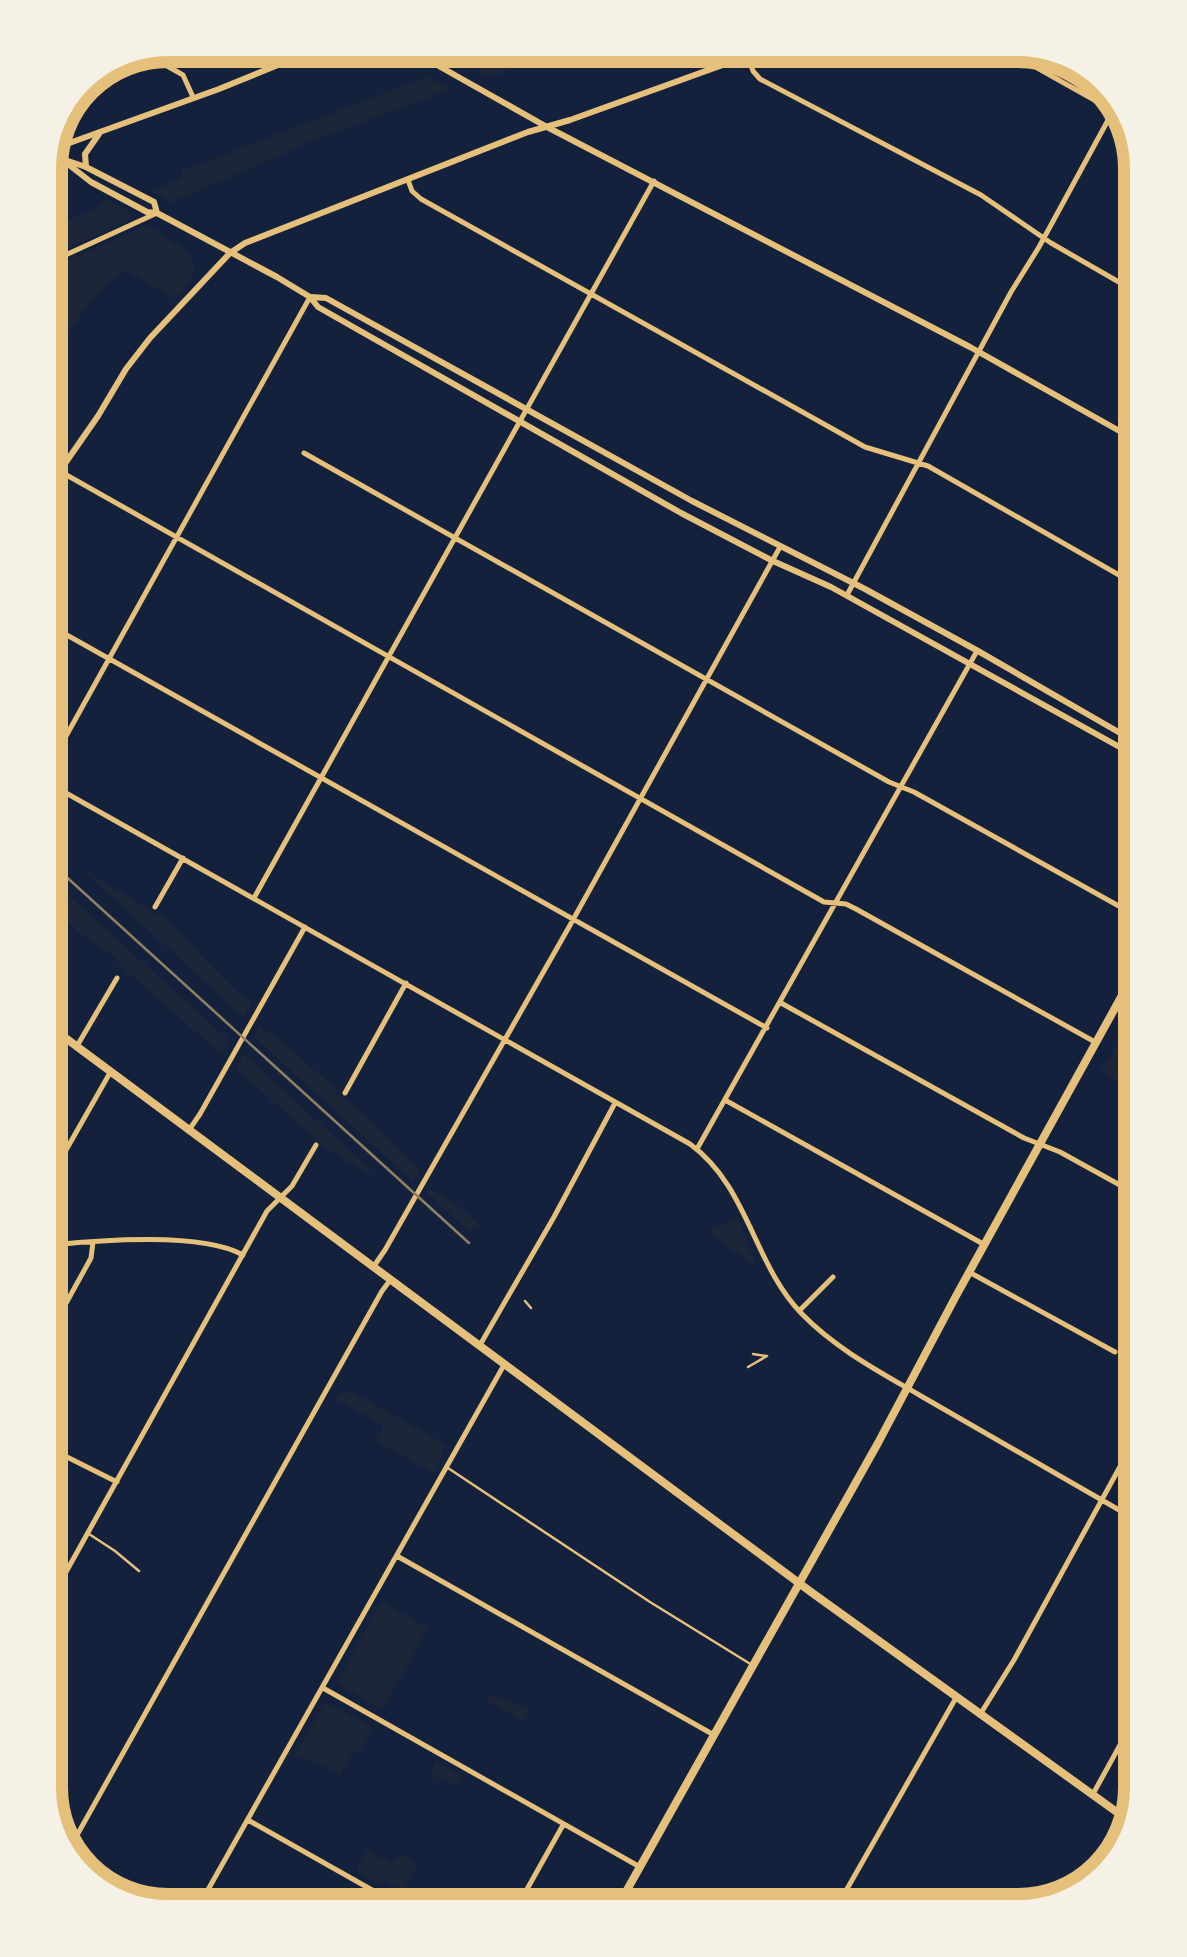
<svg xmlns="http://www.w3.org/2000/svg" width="1187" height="1957" font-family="Poppins,sans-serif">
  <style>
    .green { fill: #1d2539 }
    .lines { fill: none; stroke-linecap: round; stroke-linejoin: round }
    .service { stroke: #e5c07b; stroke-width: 2.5 }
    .minor { stroke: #e5c07b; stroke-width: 5 }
    .tertiary { stroke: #e5c07b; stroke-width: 6 }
    .secondary { stroke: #e5c07b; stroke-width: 6 }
    .primary { stroke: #e5c07b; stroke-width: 8 }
    .rail { stroke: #918062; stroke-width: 2.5 }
    .rim { fill: none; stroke: #e5c07b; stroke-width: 12 }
  </style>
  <rect width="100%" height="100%" fill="#14213d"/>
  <path class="green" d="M447,45H574L490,77L443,51Z
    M427,77L452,89L305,144L171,203L152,191L182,178L181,171Z
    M106,199L127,210L132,216L128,221L46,258V230L97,207Z
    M147,225L188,251C201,275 191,281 175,299L126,270C90,294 69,332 47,368L46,270Z
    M81,868L166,919L236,991L251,1002L243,1017Z
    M50,879L230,1041L222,1055L123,968L112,955L81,934L51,906Z
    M1136,1010L1137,1095L1101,1070L1109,1059Z
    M259,1026L279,1039L337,1090L336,1093L362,1112L420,1170L413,1181L253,1036Z
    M244,1054L371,1170L368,1173L324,1147L236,1068Z
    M430,1189L456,1204L482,1228L480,1231L475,1227L470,1232L428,1194Z
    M737,1217L755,1261L750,1263L708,1231Z
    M342,1389L349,1392L351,1391L445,1444L440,1462L434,1473L376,1441L384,1426L332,1397H338Z
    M381,1602L428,1628L382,1710L342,1686L339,1680Z
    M490,1694L529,1708L522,1721L486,1700Z
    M326,1702L373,1727L358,1753L353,1751L340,1774L322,1765L295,1755Z
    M436,1762L462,1776L460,1783L453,1785L435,1776L429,1779L426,1784Z
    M368,1850L392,1864L399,1853L418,1864L403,1891L384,1880L381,1885L356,1871Z"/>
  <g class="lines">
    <path class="service" d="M525,1301L531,1308
      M753,1354L766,1356
      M748,1367L767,1356
      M448,1468L650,1602L752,1665
      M89,1534L115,1551L139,1571"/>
    <path class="minor" d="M996,45L1130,120
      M146,54L183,75L193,97
      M748,57L753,71L760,79L981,195L1051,243L1131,289
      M408,180L412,191L421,199L865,447L928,466L1133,583
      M46,264L157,213
      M304,453L889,782L914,792L1135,915
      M47,464L824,902L846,904L856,909L1095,1042
      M847,595L1011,292L1039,247L1113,111
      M49,625L767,1028
      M50,765L310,297
      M50,784L690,1144C749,1187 753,1264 802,1314C836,1349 880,1372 921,1396C994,1438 1067,1480 1140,1522
      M254,898L654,181
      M155,907L183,858
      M781,1003L1024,1138L1060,1152L1138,1195
      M77,1046L117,978
      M345,1093L406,983
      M725,1100L985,1245
      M189,1130L200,1114L305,927
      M697,1149L977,651
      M53,1173L111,1071
      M53,1245C100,1240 202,1232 243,1255
      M374,1266L385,1250L569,927L780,547
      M969,1272L1115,1352
      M799,1311L833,1277
      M54,1325L91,1258L93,1242
      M480,1345L554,1217L615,1103
      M55,1451L117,1482
      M397,1556L714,1735
      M56,1590L267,1211L292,1186L316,1145
      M323,1688L640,1867
      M981,1713L1014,1660L1139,1432
      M1093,1794L1141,1707
      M248,1820L404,1908
      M67,1853L382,1291L391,1279
      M839,1903L957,1696
      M517,1907L563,1825
      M196,1911L504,1365"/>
    <path class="tertiary" d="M51,151L91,182L147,212L157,213L277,277L310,297L318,307L681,513L773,561L831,587L1134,755
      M68,161L86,167L154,202L157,213
      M311,297L326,298L692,501L865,589L978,651L1134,741
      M48,488L98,416L126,369L150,338L230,253L245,243L528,132L570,120L778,45"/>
    <path class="secondary" d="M396,45L411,51
      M408,45L437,65L547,127L970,347L1132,438
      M322,50L343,45
      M50,150L219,89L327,45
      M86,167L85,154L99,134"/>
    <path class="primary" d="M52,1028L811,1592L1132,1823
      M618,1906L878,1443L956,1296L1136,970"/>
    <path class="rail" d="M50,862L469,1243"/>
  </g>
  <path d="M0 0H1187V1957H0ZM168 62H1018A106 106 0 0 1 1124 168V1788A106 106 0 0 1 1018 1894H168A106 106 0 0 1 62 1788V168A106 106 0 0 1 168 62Z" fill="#f6f1e7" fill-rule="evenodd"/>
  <path class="rim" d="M168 62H1018A106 106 0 0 1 1124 168V1788A106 106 0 0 1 1018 1894H168A106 106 0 0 1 62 1788V168A106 106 0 0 1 168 62Z"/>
</svg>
